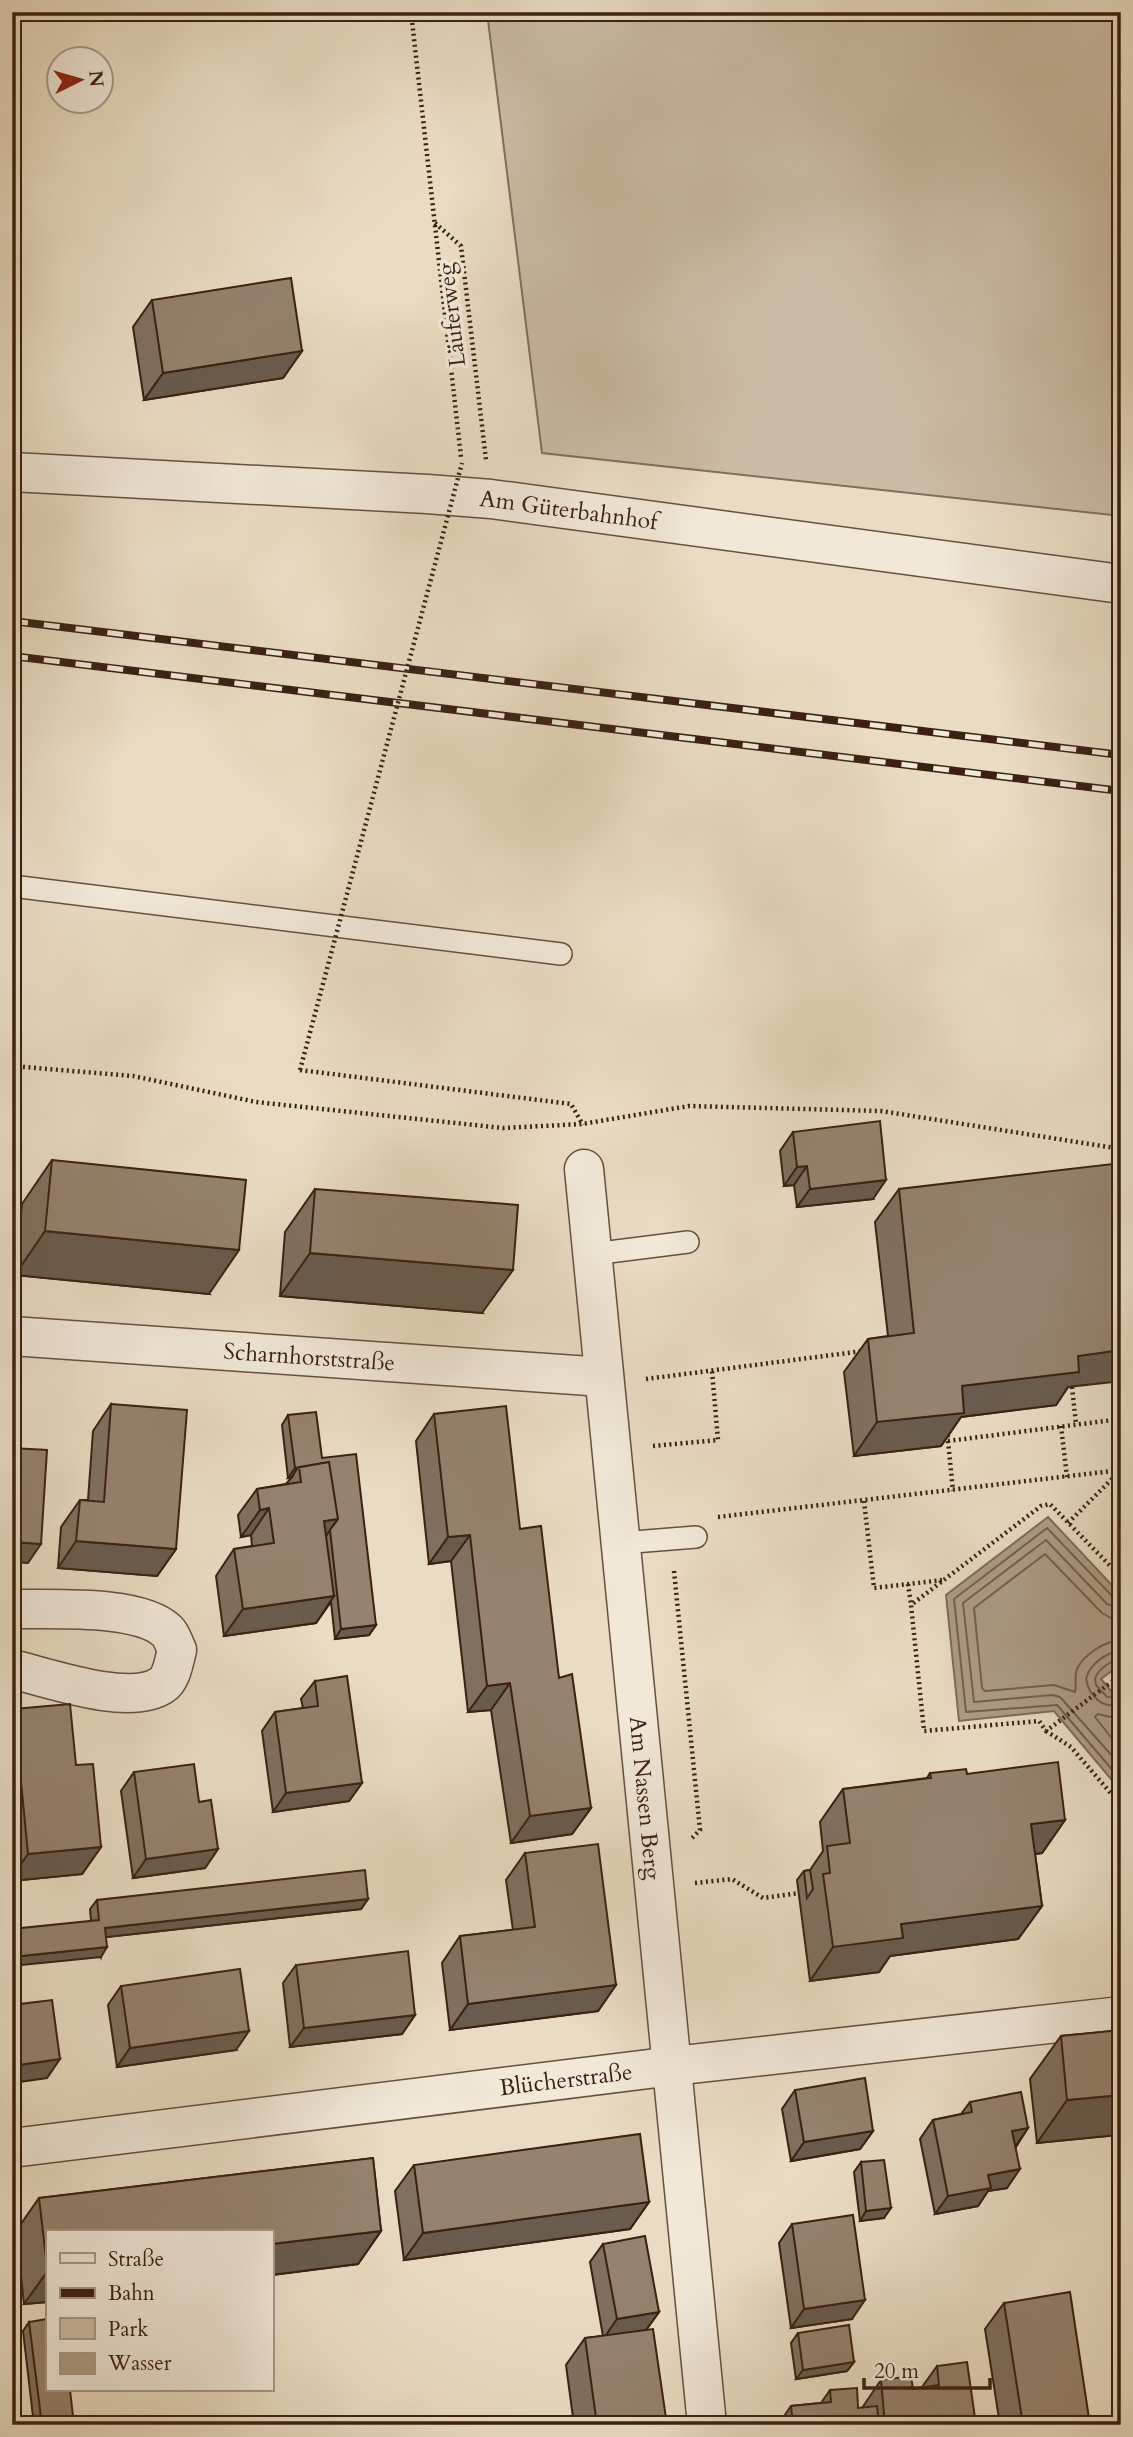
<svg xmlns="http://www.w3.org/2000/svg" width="1133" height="2437" font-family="Cardo,serif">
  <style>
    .green { fill: #ccbca5; stroke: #846e5c; stroke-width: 2 }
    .water { fill: #ae9c87; stroke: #806a58; stroke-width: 2 }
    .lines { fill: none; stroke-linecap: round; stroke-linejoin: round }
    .shore { stroke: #745e4c; stroke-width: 2 }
    .lane-casing { stroke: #674f3e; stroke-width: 24 }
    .street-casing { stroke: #674f3e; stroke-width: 41 }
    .path { stroke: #3b2012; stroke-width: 4.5; stroke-dasharray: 2 3.5; stroke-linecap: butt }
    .lane { stroke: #f1e8d8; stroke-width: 21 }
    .street { stroke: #f1e8d8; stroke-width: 38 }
    .rail-casing { stroke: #3b2012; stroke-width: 8 }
    .rail { stroke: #f1e8d8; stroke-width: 5; stroke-dasharray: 16; stroke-linecap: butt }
    .path-bridge { stroke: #3b2012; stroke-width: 4.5; stroke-dasharray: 2 3.5; stroke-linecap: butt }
    .wall { fill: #81705f; stroke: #3b2012; stroke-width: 2 }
    .shaded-wall { fill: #695b4d; stroke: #3b2012; stroke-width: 2 }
    .building { fill: #96826e; stroke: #3b2012; stroke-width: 2 }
    .labels { text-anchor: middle; stroke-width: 7; stroke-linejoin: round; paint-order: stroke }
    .street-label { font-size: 23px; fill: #3b2012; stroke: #f1e8d8 }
  </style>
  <rect width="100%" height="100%" fill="#eadcc3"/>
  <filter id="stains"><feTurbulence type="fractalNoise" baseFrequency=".00286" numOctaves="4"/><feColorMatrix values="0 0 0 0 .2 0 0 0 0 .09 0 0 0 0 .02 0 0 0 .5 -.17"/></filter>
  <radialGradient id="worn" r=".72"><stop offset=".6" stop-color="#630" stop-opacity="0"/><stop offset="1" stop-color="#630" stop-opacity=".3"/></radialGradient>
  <path class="green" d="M487,12H1121V516L542,453Z"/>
  <path class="water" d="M1048,1517L1121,1595V1664L1101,1679L1111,1691L1121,1683V1791L1054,1711L959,1721L946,1595Z"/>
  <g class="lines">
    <path class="shore" d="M1121,1600L1113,1597L1047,1528L954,1599L966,1712L1057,1705L1121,1780
      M1121,1608L1107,1604L1046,1540L963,1603L974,1702L1052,1695L1060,1697L1121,1766
      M1121,1619L1111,1618L1102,1613L1045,1554L974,1608L982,1688L985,1691L1054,1685L1075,1692C1077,1685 1074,1677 1077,1669C1084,1654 1105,1641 1121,1640
      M1121,1651C1106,1652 1089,1665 1086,1679C1089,1696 1104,1711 1121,1703
      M1121,1659C1111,1660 1097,1670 1095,1679L1096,1685L1107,1697H1114L1121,1692
      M1121,1715L1110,1717L1098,1714L1095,1717L1121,1750"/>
    <defs>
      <path id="lane" d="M12,886L561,954
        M593,1254L688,1242
        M621,1543L696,1537"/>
      <g id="street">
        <path id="s1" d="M12,472L427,494L491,499L1121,584"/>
        <path id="s2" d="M584,1169L707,2425"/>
        <path id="s3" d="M12,1336L604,1377"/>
        <path d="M12,1609C51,1610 139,1604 167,1631C172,1636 174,1644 177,1650C174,1661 172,1678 162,1685C130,1707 48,1678 12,1669"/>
        <path id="s4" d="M12,2148L673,2066L1121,2016"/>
      </g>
    </defs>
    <use href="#lane" class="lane-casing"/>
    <use href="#street" class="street-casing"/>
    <path class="path" d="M411,12L461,457
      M435,223L461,246L486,460
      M12,1066L133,1076L256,1102L503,1128L582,1124L689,1106L881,1111L1121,1149
      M300,1070L571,1104L583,1125
      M646,1379L863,1351
      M1072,1387L1076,1424
      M1061,1426L1067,1477
      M947,1430L948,1441L1121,1419
      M948,1441L953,1491
      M653,1446L718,1440L712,1371
      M864,1501L874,1588L943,1580
      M718,1517L1121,1470
      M1068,1523L1120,1471
      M674,1571L700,1830L690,1840
      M1121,1577L1050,1504L1041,1506L911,1605L924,1731L1039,1721L1046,1731L1121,1675
      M908,1584L911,1604
      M1046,1731L1071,1747L1121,1805
      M695,1883L732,1879L763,1898L800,1893"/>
    <use href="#lane" class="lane"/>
    <use href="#street" class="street"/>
    <defs>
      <path id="rail" d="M12,621L1121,755
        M12,656L1121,791"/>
    </defs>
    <use href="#rail" class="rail-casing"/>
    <use href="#rail" class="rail"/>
    <path class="path-bridge" d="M300,1070L462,463"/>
  </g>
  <path class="wall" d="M152,300L302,351L283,378L144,400L133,327Z
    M793,1132L873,1199L797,1207L794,1185L784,1186L780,1151Z
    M52,1160L209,1294L15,1275L22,1204Z
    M315,1189L482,1313L280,1296L285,1232Z
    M899,1189L1068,1387L1056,1405L961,1417L941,1446L854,1456L844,1372L868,1339L888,1336L875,1222Z
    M111,1404L176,1549L157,1576L58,1568L61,1527L80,1500H88L93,1431Z
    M434,1414L520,1529L559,1678L591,1808L572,1834L511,1843L491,1710L468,1712L451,1561L429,1564L416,1441Z
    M288,1415L322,1458L376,1625L369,1635L335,1639L331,1602L316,1623L224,1636L216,1576L234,1549L252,1546L251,1535L241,1537L238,1515L257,1489L286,1484L292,1477L288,1478L282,1425Z
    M315,1681L362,1783L349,1801L273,1812L262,1731L275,1712L303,1708L301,1699Z
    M14,1709L76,1765L101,1847L82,1874L12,1881V1711Z
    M134,1772L199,1802L218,1849L205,1868L133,1878L121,1791Z
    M930,1773L967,1774L1065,1820L1042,1853L1035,1854L1042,1906L1018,1939L890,1956L879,1972L810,1981L797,1880L804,1871L810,1870L823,1851L820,1822L843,1789L927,1778Z
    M525,1853L616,1985L598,2011L450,2030L442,1963L460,1936L513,1930L506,1880Z
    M368,1899L361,1909L106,1937L101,1957L91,1921L90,1909L97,1900Z
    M296,1965L415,2015L402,2034L290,2047L283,1983Z
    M121,1986L236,2050L117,2067L108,2005Z
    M1121,2030V2131L1117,2135L1037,2143L1030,2079L1061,2036Z
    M795,2090L873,2131L860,2149L791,2161L782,2109Z
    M970,2102L1028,2128L1016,2147L1007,2188L988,2191L978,2206L935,2214L920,2139L933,2120L961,2114Z
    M373,2158L381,2231L358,2264L271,2275V2232H47V2302L24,2304L16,2231L39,2198Z
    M861,2162L884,2218L860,2221L854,2172Z
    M414,2165L649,2202L630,2229L404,2260L395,2191Z
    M792,2224L852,2319L791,2328L779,2243Z
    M603,2244L659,2312L646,2330L667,2425H574L566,2365L585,2338L603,2336L590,2262Z
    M1004,2303L1090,2425H1000L985,2329Z
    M29,2322L74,2425H34L23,2331Z
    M798,2333L854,2362L847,2371L796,2379L791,2343Z
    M937,2366L976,2425H778L791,2406L821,2403L830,2390L858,2408H862L881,2380L913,2389L922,2387Z"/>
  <path class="shaded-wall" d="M302,351L283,378L144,400L163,373Z
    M807,1166L794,1185L784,1186L797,1167Z
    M886,1180L873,1199L797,1207L810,1189Z
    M45,1231L239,1250L209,1294L15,1275Z
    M310,1253L513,1270L482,1313L280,1296Z
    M1121,1350V1381L1068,1387L1056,1405L961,1417L941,1446L854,1456L877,1422L962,1386L1078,1356Z
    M298,1467L292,1477L288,1478L295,1468Z
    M269,1508L251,1535L241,1537L260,1510Z
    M338,1519L319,1546L324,1521Z
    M470,1535L451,1561L429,1564L448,1537Z
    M76,1541L176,1549L157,1576L58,1568Z
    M12,1542L41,1544L28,1563L12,1562Z
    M334,1596L316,1623L224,1636L243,1609Z
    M376,1625L369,1635L335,1639L341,1629Z
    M510,1683L491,1710L468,1712L487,1686Z
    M362,1783L349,1801L273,1812L286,1793Z
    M591,1808L572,1834L511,1843L530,1816Z
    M1065,1820L1042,1853L1008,1858L1031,1824Z
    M101,1847L82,1874L12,1881V1877L28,1854Z
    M218,1849L205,1868L133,1878L146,1859Z
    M368,1899L361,1909L98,1938L105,1928Z
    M1042,1906L1018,1939L890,1956L879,1972L810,1981L833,1947L901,1924Z
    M107,1947L101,1957L12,1966V1957Z
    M616,1985L598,2011L450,2030L468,2004Z
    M415,2015L402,2034L290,2047L304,2028Z
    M249,2031L236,2050L117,2067L130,2048Z
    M60,2059L47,2078L12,2083V2066Z
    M1121,2095V2131L1117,2135L1037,2143L1067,2100Z
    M1028,2128L1015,2147L1012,2131Z
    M873,2131L860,2149L791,2161L804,2142Z
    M1020,2169L1007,2188L988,2191L978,2206L935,2214L948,2196L988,2175Z
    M649,2202L630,2229L404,2260L423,2233Z
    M891,2208L884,2218L860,2221L866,2211Z
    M381,2231L358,2264L271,2275V2244Z
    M47,2272V2302L24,2304Z
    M865,2300L852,2319L791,2328L804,2309Z
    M659,2312L646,2330L604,2338L617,2319Z
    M854,2362L847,2371L796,2379L803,2370Z"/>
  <path class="building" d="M291,278L302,351L163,373L152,300Z
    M880,1121L886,1180L810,1189L807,1166L797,1167L793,1132Z
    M52,1160L246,1180L239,1250L45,1231Z
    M1121,1163V1350L1078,1356L1079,1372L962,1386L964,1413L877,1422L868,1339L914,1333L899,1189Z
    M315,1189L518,1205L513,1270L310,1253Z
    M111,1404L187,1410L176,1549L76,1541L80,1500L104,1502Z
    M506,1406L520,1529L541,1526L559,1678L572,1674L591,1808L530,1816L510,1683L487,1686L470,1535L448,1537L434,1414Z
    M316,1412L322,1458L356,1454L376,1625L341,1629L330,1530L338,1519L329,1462L295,1468L288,1415Z
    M12,1448L47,1450L41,1544L12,1542Z
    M329,1462L338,1519L324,1521L334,1596L243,1609L234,1549L274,1543L269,1508L260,1510L257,1489L301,1482L299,1467Z
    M347,1676L362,1783L286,1793L275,1712L318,1706L315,1681Z
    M70,1704L76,1765L93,1764L101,1847L28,1854L14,1709Z
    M1058,1762L1065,1820L1031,1824L1042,1906L901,1924L903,1938L833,1947L823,1874L830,1873L827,1846L850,1843L843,1789L931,1778L930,1773L966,1769L967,1774Z
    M194,1764L199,1802L211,1800L218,1849L146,1859L134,1772Z
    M598,1844L616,1985L468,2004L460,1936L535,1927L525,1853Z
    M365,1870L368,1899L105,1928L107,1947L12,1957V1929L99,1920L97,1900Z
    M810,1870L813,1889L807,1898L804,1871Z
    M408,1951L415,2015L304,2028L296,1965Z
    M240,1969L249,2031L130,2048L121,1986Z
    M52,2000L60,2059L12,2066V2005Z
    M1121,2030V2095L1067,2100L1061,2036Z
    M865,2078L873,2131L804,2142L795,2090Z
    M1021,2092L1028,2128L1012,2131L1020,2169L988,2175L991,2188L948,2196L933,2120L972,2112L970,2102Z
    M640,2134L649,2202L423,2233L414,2165Z
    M373,2158L381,2231L271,2244V2232H47V2266L39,2198Z
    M884,2160L891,2208L866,2211L861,2162Z
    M853,2215L865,2300L804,2309L792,2224Z
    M645,2236L659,2312L617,2319L603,2244Z
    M1070,2292L1090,2425H1023L1004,2303Z
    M47,2319V2390H70L74,2425H42L29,2322Z
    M849,2325L854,2362L803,2370L798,2333Z
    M653,2329L667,2425H597L585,2338Z
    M967,2362L976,2425H885L881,2380L911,2376L913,2389L939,2385L937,2366Z
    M857,2388L858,2408L877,2406L879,2425H793L791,2406L831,2402L830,2390Z"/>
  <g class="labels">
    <g class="street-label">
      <text transform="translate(451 315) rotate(-97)" y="8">Läuferweg</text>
      <text dy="8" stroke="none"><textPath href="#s1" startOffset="558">Am Güterbahnhof</textPath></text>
      <text dy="8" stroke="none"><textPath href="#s3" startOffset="298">Scharnhorststraße</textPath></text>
      <text dy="8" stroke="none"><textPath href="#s2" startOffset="632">Am Nassen Berg</textPath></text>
      <text dy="8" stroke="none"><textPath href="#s4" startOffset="558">Blücherstraße</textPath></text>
    </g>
  </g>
  <rect width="1133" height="2437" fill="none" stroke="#eadcc3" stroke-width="42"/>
  <rect x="14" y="14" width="1105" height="2409" fill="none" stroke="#3b2012" stroke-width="3.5"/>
  <rect x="21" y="21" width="1091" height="2395" fill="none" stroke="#3b2012" stroke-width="2"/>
  <rect x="46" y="2230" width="228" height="161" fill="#f1e8d8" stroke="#a89889" stroke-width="2"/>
  <rect x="60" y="2253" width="35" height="10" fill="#f1e8d8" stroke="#a89889" stroke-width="2"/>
  <text x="108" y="2266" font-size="21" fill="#3b2012">Straße</text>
  <rect x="60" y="2288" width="35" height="10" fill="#3b2012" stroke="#a89889" stroke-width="2"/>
  <text x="108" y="2300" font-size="21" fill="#3b2012">Bahn</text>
  <rect x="60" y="2318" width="35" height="21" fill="#ccbca5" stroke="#a89889" stroke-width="2"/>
  <text x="108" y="2336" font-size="21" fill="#3b2012">Park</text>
  <rect x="60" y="2353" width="35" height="21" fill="#ae9c87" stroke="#a89889" stroke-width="2"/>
  <text x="108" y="2370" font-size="21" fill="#3b2012">Wasser</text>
  <g transform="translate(80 80) rotate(85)"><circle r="33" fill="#f1e8d8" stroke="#a89889" stroke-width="2"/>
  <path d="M0-5L12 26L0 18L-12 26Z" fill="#8f2418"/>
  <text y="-10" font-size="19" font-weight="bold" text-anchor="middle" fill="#3b2012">N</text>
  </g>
  <path d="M864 2378v10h126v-10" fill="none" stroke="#3b2012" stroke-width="3.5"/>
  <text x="874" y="2378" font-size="21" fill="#3b2012" stroke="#f1e8d8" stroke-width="5" paint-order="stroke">20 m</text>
  <rect width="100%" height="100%" filter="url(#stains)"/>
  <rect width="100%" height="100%" fill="url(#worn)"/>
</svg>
